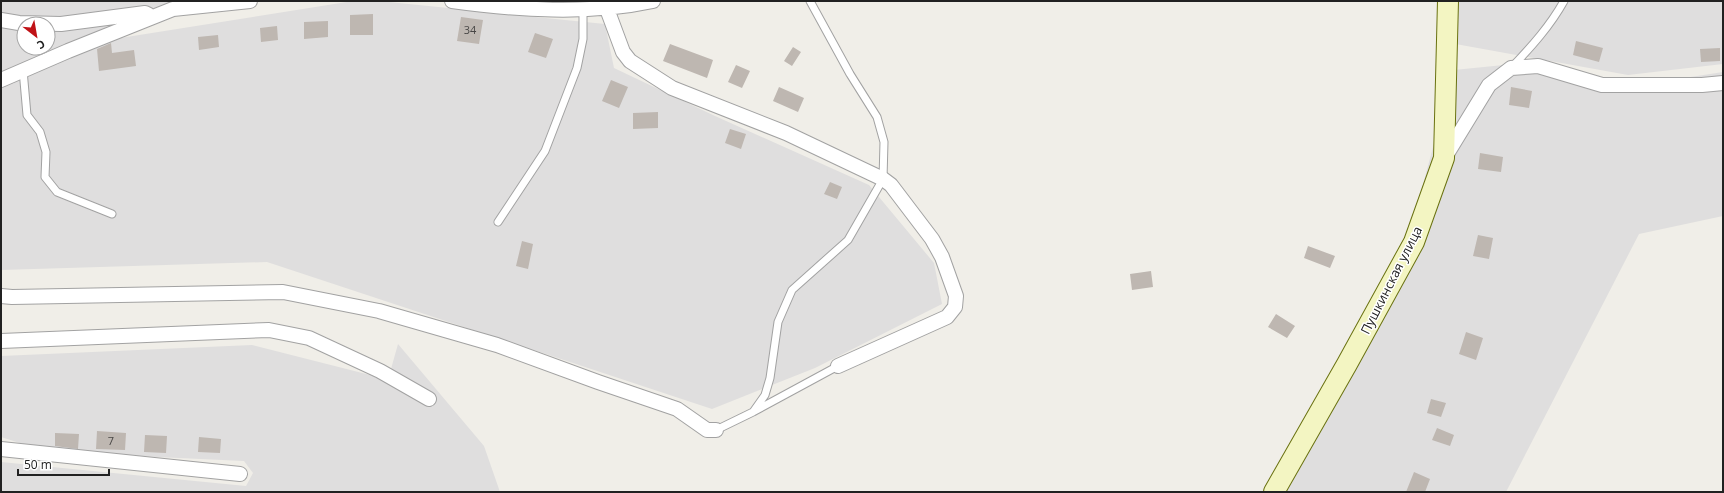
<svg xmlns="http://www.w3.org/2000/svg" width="1724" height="493" font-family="'Open Sans',sans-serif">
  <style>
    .residential { fill: #dfdede; fill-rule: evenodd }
    .building { fill: #beb7b1 }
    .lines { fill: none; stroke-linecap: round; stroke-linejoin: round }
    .lane-casing { stroke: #a2a2a2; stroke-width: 9 }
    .street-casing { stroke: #a2a2a2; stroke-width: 16 }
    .secondary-casing { stroke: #69710f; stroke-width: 22 }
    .lane { stroke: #fff; stroke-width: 7 }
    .street { stroke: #fff; stroke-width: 14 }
    .secondary { stroke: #f3f5c2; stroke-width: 20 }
    .labels { text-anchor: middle; stroke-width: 3; stroke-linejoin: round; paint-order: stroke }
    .number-label { font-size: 11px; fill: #484645 }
    .street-label { font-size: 13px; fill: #212121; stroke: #fff }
  </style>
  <rect width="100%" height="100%" fill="#f0eee8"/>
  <path class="residential" d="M1,1H199L146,10L1,74ZM24,24H48V48H24Z
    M353,1H379L605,24L614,68L715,116L869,185L934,263L942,304L815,368L712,409L267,262L1,270V88L95,42Z
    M1452,1H1723V64L1628,75L1450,43Z
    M1534,62L1632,86L1723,72V216L1639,234L1506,492H1283L1403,258L1454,70Z
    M398,344L484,446L500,492H1V462L246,486L253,473L244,461L48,452L1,437V356L252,345L378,377L391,369Z"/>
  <path class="building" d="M373,14V35H350V15Z
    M461,17L483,20L479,44L457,41Z
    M328,21V37L304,39V22Z
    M277,26L278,40L261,42L260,28Z
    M535,33L553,39L546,58L528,52Z
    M218,35L219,47L199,50L198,37Z
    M1576,41L1603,48L1599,62L1573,55Z
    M111,43L112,53L134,50L136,66L99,71L97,49Z
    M670,44L713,60L707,78L663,61Z
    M793,47L801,52L792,66L784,61Z
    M1720,48V61L1701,62L1700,49Z
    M736,65L750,71L742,88L728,82Z
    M611,80L628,87L619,108L602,101Z
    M779,87L804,98L798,112L773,101Z
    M1511,87L1532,91L1529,108L1509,105Z
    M658,112V128L633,129V113Z
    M730,129L746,134L741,149L725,143Z
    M1480,153L1503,157L1501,172L1478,169Z
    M830,182L842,187L837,199L824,194Z
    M1478,235L1493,238L1489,259L1473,256Z
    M522,241L533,244L528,269L516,266Z
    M1308,246L1335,256L1330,268L1304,258Z
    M1151,271L1153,287L1132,290L1130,274Z
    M1276,314L1295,326L1287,338L1268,327Z
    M1466,332L1483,338L1476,360L1459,354Z
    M1431,399L1446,403L1441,417L1427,413Z
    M1437,428L1454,435L1450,446L1432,440Z
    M97,431L126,433L125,450L96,449Z
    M55,433L79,434L78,449L55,446Z
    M145,435L167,436L166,453L144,452Z
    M199,437L221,439L220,453L198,452Z
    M1414,472L1430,479L1425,492H1406Z"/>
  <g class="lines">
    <defs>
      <path id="lane" d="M1512,67C1532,46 1550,26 1564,1
        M23,70L27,115L40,132L46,152L45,177L57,192L112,214
        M498,222L545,151L577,68L583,39V9
        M753,412L765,395L770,378L778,322L792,290L848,240L883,179L884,142L877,117L850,74L810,1
        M716,430L753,412L838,366"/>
      <path id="street" d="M452,1C517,10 588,15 653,1
        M607,9L623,52L630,61L672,88L786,133L883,179L891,185L932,239L942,257L956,296L955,307L947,317L838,366
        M1,20L19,23L61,24L145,13L149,15
        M1,80L68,51L173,9L250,1
        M1445,157L1489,85L1511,68L1538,66L1602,85H1702L1723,83
        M1,296L12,297L283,292L379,311L497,345L598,382L677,409L707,430H716
        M1,341L269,330L309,338L380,371L429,399
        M1,449L240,474"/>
      <path id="secondary" d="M1274,492L1347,364L1414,242L1444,158L1448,1"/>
    </defs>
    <use href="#lane" class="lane-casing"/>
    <use href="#street" class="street-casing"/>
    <use href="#secondary" class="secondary-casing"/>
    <use href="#lane" class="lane"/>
    <use href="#street" class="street"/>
    <use href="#secondary" class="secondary"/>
  </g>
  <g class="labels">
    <g class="number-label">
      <text x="470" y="34">34</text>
      <text x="111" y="445">7</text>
    </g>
    <g class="street-label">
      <text transform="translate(1391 280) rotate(-63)" y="5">Пушкинская улица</text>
    </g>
  </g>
  <rect width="1724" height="493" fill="none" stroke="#212121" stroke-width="4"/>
  <g transform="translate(36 36) rotate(149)"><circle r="19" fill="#ffffff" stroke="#a6a6a6"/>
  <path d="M0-3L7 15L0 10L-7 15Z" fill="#c01216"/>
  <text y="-6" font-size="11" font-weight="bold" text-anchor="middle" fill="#212121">С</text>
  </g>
  <path d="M18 469v6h91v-6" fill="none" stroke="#212121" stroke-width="2"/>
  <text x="24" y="469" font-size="12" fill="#212121" stroke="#ffffff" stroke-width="3" paint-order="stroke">50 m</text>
</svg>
